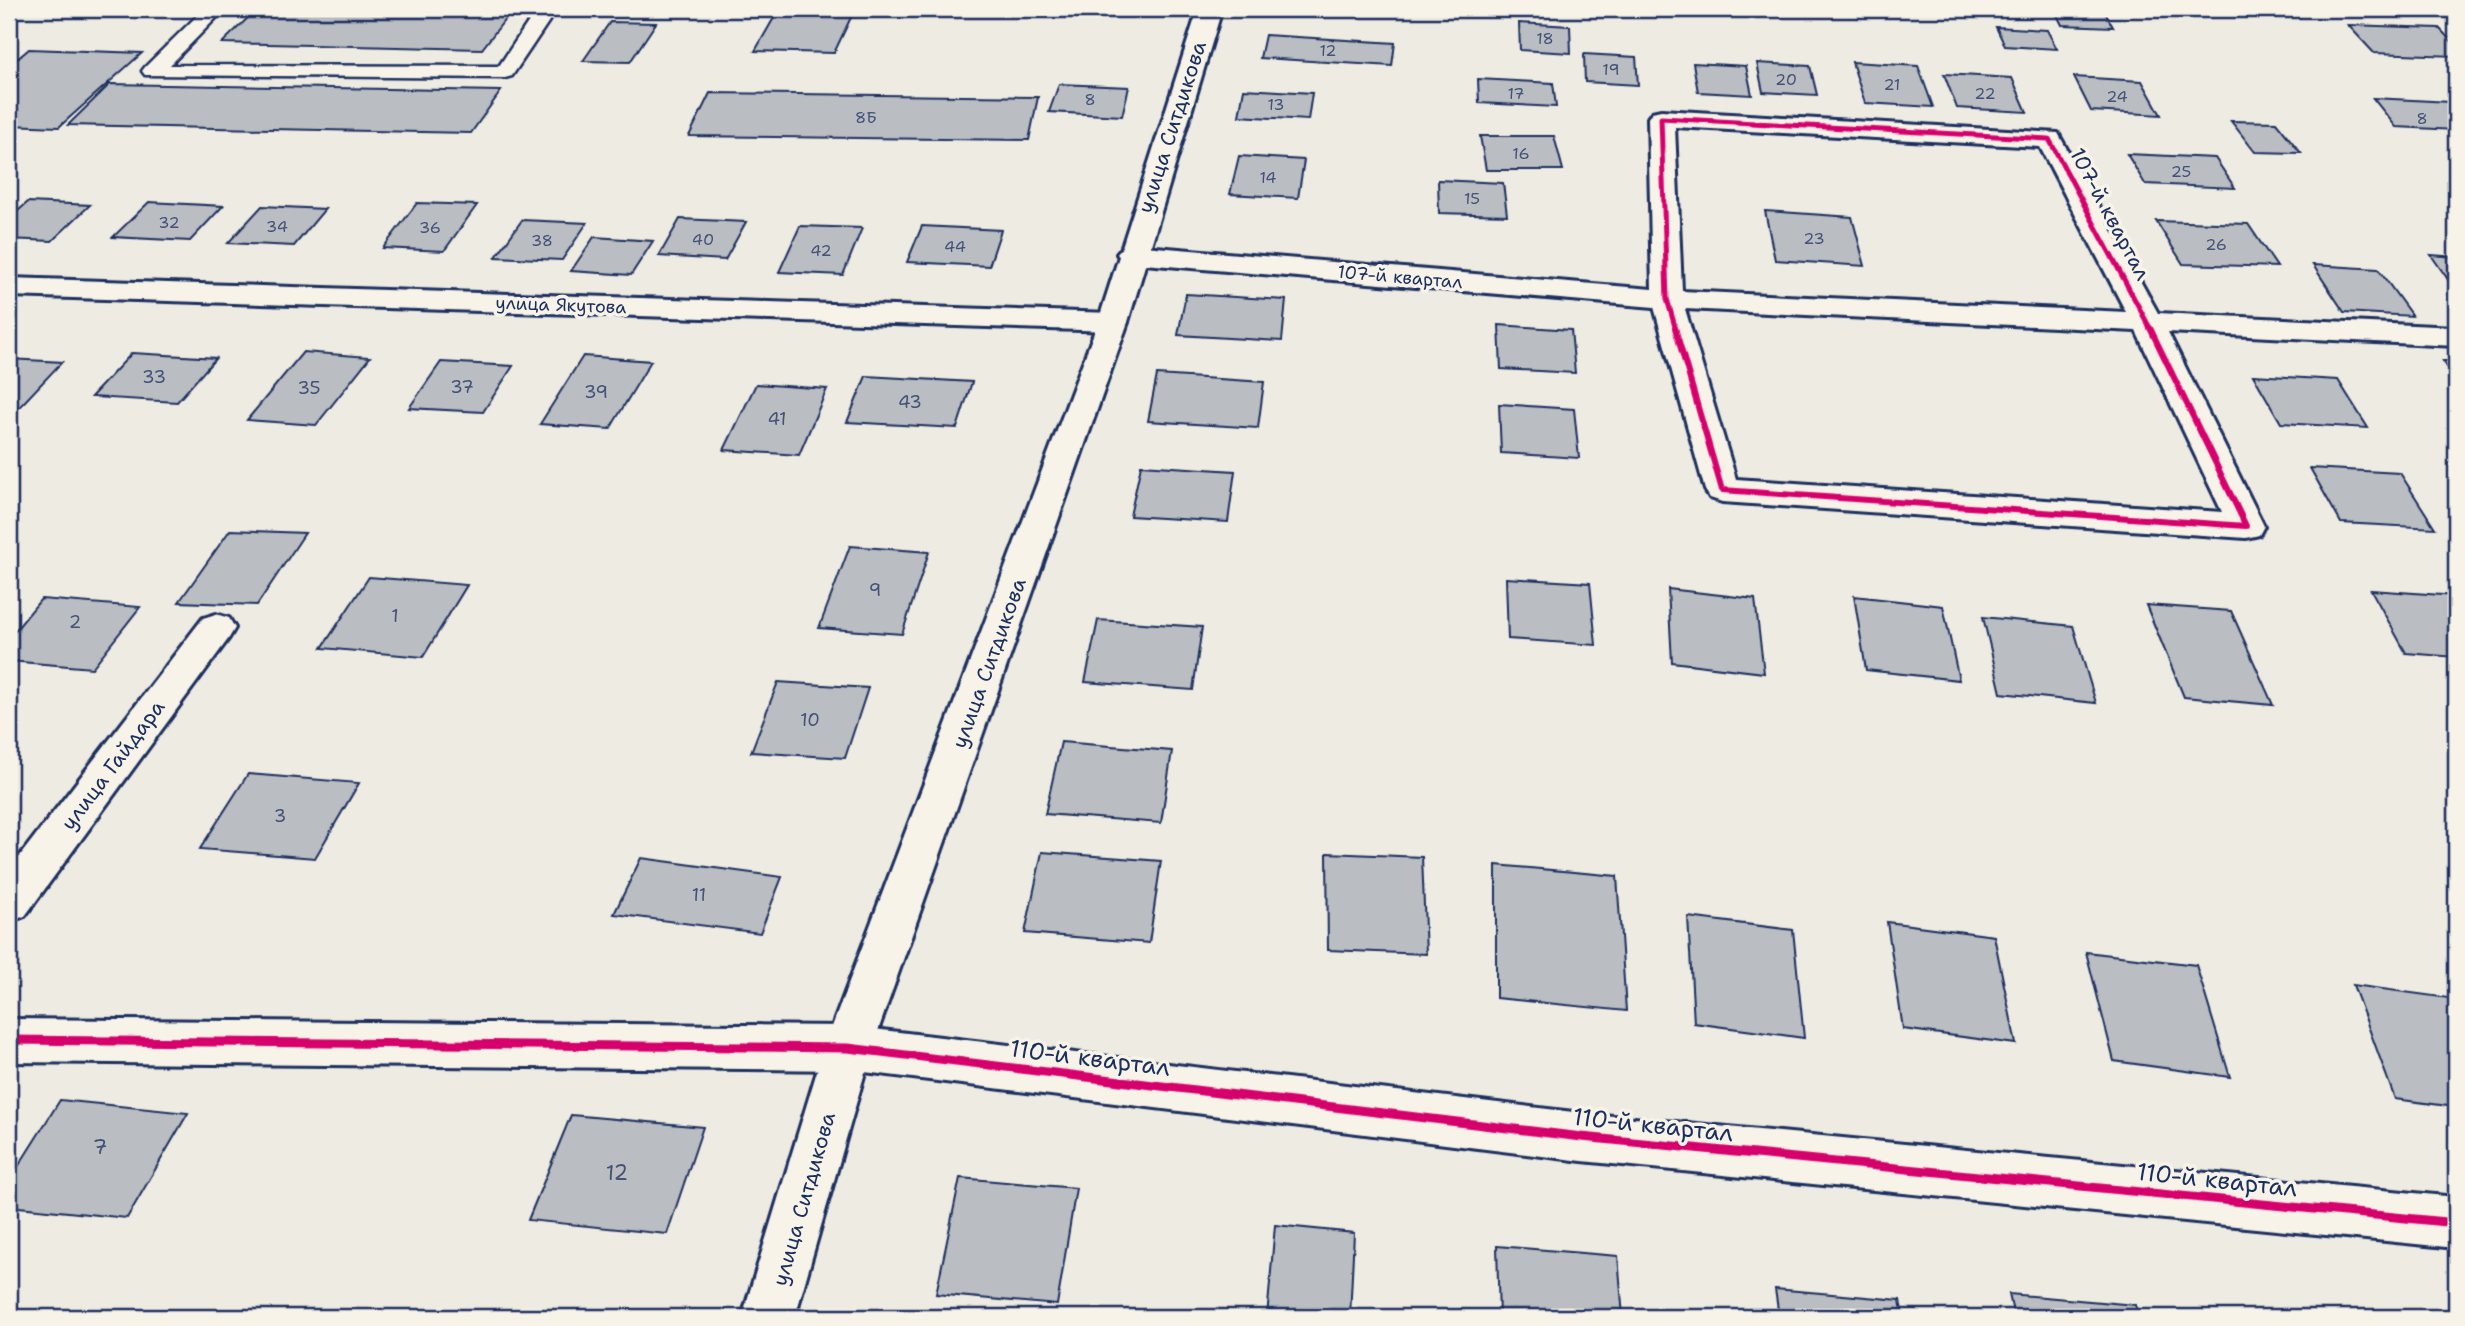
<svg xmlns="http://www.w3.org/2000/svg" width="2465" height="1326" font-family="'Shantell Sans',sans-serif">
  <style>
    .building { fill: #babdc2; stroke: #1b2f5e; stroke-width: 2 }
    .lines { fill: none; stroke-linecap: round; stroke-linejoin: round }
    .lane-casing { stroke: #1b2f5e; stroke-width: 5 }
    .street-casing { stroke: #1b2f5e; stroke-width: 6 }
    .secondary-casing { stroke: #1b2f5e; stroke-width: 6 }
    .lane { fill: #f7f3e8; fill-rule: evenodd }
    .street { fill: #f7f3e8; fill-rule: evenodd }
    .secondary { fill: #f7f3e8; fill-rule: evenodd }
    .cycleway-far2-casing { stroke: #f7f3e8; stroke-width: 9 }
    .cycleway-far1-casing { stroke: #f7f3e8; stroke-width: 10 }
    .cycleway-casing { stroke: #f7f3e8; stroke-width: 13 }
    .cycleway-far2 { stroke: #d6006c; stroke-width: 5 }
    .cycleway-far1 { stroke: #d6006c; stroke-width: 6 }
    .cycleway { stroke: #d6006c; stroke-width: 9 }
    .labels { text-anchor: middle; stroke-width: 7; stroke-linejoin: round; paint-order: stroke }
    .far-number-label { font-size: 16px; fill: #435277 }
    .far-street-label { font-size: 18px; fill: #1b2f5e; stroke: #f7f3e8 }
    .number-label { font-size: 18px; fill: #435277 }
    .street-label { font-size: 21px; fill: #1b2f5e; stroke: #f7f3e8 }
    .near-number-label { font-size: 21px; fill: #435277 }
    .near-street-label { font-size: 24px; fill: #1b2f5e; stroke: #f7f3e8 }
  </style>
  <rect width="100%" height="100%" fill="#eeebe2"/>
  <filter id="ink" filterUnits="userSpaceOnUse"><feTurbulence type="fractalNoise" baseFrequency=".0143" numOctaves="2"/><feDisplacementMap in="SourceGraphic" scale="14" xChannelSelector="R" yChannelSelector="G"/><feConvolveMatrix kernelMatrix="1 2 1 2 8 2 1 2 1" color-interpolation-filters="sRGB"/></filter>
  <g filter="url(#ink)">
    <path class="building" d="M257,9H513L482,49L222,43Z
      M779,9H855L834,53L755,51Z
      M1258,9H1321L1319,17L1257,13Z
      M2054,9H2103L2113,27L2062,25Z
      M610,22L656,23L630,62L583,61Z
      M1519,23L1570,26L1571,53L1520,50Z
      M2348,25L2439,28L2456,46V56L2374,53Z
      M1996,27L2047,30L2057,49L2005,46Z
      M1265,35L1395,43L1392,66L1260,58Z
      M29,49L142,53L59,127L9,125V66Z
      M1584,54L1636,57L1638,85L1585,82Z
      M1852,62L1918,66L1933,107L1865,103Z
      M1693,63L1746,66L1752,95L1698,92Z
      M1757,63L1810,66L1817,95L1763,92Z
      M1944,74L2012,78L2027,112L1957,108Z
      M2074,77L2142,81L2161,115L2091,111Z
      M1478,79L1553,83L1556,107L1479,103Z
      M110,84L501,91L471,133L68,125Z
      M1059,84L1129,87L1122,116L1049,112Z
      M1244,89L1312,93L1308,120L1239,116Z
      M710,93L1038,97L1029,140L689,136Z
      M2373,98L2451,102L2456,108V130L2396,127Z
      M2231,121L2276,122L2301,153L2255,152Z
      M1480,136H1554L1563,170H1486Z
      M2127,154L2215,158L2235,188L2145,184Z
      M1239,156L1304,160L1298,198L1230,194Z
      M1438,180L1503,183L1507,215L1439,213Z
      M28,202L90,205L52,241L9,239V219Z
      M149,202L223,206L190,241L113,237Z
      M417,203L477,205L444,251L383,248Z
      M262,206L325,209L294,246L228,243Z
      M1765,211L1852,217L1865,266L1775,260Z
      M680,219L746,222L725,260L659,256Z
      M522,220L587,223L562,260L496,257Z
      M2156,221L2248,224L2277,267L2183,264Z
      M800,226L862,228L843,275L779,272Z
      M922,226L1001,230L989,266L907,262Z
      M594,237L653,241L631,275L571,271Z
      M2431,255L2456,257V291Z
      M2313,265L2378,269L2412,316L2344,312Z
      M1186,294L1286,300L1282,341L1178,335Z
      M1499,325L1571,330L1575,373L1501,369Z
      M303,352L370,357L316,425L247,420Z
      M132,353L216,358L177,402L91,397Z
      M583,356L651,361L610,429L540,424Z
      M9,359L62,362L10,417H9Z
      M2443,361H2456V380Z
      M441,362L513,366L483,412L409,408Z
      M1157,375L1264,382L1258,428L1148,421Z
      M2253,375L2338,380L2368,428L2281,423Z
      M866,376L972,382L957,428L847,422Z
      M756,384L827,389L799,455L724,450Z
      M1499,404L1574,409L1579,458L1501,453Z
      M1141,465L1235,471L1228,522L1130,516Z
      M2310,468L2400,473L2435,528L2341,523Z
      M230,530L305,533L257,605L179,602Z
      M850,546L929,552L902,634L819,628Z
      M369,577L467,585L423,657L322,648Z
      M1506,578L1590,583L1596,645L1508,639Z
      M1668,589L1755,599L1764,673L1672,662Z
      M2371,590L2456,596V657L2406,653Z
      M1854,596L1943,606L1959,680L1866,670Z
      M41,599L140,607L92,668L9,661V638Z
      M2146,605L2231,611L2273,705L2184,697Z
      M1983,617L2073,626L2096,703L2001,693Z
      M1098,620L1202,627L1193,690L1085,682Z
      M778,682L868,688L845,758L751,752Z
      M1061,742L1172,751L1161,823L1045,814Z
      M248,774L359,783L315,858L200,849Z
      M1042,852L1161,861L1149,943L1025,933Z
      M1327,853L1422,857L1426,954L1328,950Z
      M641,858L782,877L760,933L614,914Z
      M1496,865L1617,876L1626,1011L1496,998Z
      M1688,917L1793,930L1804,1038L1694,1023Z
      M1887,922L1994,936L2016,1044L1903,1029Z
      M2086,952L2196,965L2230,1077L2114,1061Z
      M2353,985L2456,999V1107L2395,1099Z
      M60,1100L188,1113L127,1218L9,1206V1181Z
      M571,1115L703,1127L667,1234L528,1220Z
      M960,1178L1076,1188L1057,1305L936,1294Z
      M1275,1225L1354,1233L1350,1317H1267Z
      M1497,1246L1618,1256L1623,1317H1499Z
      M1775,1289L1900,1300L1903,1317H1779Z
      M2009,1294L2135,1305L2139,1317H2014Z"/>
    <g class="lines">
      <defs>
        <path id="lane" d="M204,9H225L170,65L499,66L537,9H557L512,76L505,78L145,75L142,71L145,67Z"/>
        <path id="street" d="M1661,110L2058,133L2158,313L2456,327V346L2168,332L2264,526L2259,535L2246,538L1722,502L1710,498L1705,490L1654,307L1132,263L1122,260L1117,254L1122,248L1132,245L1652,289L1648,118L1652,112ZM1675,127L2040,147L2126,312L1682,291ZM1685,309L2136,331L2222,512L1736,479Z
          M9,278L1113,313L1124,315L1128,322L1124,329L1113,331L9,296Z
          M216,614L229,618L235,628L229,638L25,916L9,922V870L203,618Z
          M9,1019L848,1026L1582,1113L2456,1197V1248L1582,1161L848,1070L9,1062Z"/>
        <path id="secondary" d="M1198,9H1222L1128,322L872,1048L795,1317H742L824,1048L1098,322Z"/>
      </defs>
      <use href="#lane" class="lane-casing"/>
      <use href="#street" class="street-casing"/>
      <use href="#secondary" class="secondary-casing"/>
      <use href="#lane" class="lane"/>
      <use href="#street" class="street"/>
      <use href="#secondary" class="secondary"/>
      <defs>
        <path id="cycleway-far2" d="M1676,330L1667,299L1661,118L2049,139L2151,330"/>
        <path id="cycleway-far1" d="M1675,328L1722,490L2246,526L2150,328"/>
        <path id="cycleway" d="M9,1040L848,1048L1582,1137L2456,1223"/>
      </defs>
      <use href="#cycleway-far2" class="cycleway-far2-casing"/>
      <use href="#cycleway-far1" class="cycleway-far1-casing"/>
      <use href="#cycleway" class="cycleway-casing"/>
      <use href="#cycleway-far2" class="cycleway-far2"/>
      <use href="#cycleway-far1" class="cycleway-far1"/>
      <use href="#cycleway" class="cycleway"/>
    </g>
  </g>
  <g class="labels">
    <g class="far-number-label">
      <text x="1545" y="44">18</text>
      <text x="1328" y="56">12</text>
      <text x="1611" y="75">19</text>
      <text x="1786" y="85">20</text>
      <text x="1892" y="90">21</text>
      <text x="1516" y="99">17</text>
      <text x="1985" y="99">22</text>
      <text x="2117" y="102">24</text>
      <text x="1090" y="105">8</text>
      <text x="1276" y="110">13</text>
      <text x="866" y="123">8Б</text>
      <text x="2422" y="124">8</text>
      <text x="1521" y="159">16</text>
      <text x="2181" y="177">25</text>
      <text x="1268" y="183">14</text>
      <text x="1472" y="204">15</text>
      <text x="169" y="228">32</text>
      <text x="277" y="232">34</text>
      <text x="430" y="233">36</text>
      <text x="1814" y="244">23</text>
      <text x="703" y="245">40</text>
      <text x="542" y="246">38</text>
      <text x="2216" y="250">26</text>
      <text x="955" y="252">44</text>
      <text x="821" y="256">42</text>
    </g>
    <g class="far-street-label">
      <text transform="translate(1400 277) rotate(5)" y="6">107-й квартал</text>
      <text transform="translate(561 305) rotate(2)" y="6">улица Якутова</text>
    </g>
    <g class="number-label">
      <text x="154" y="383">33</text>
      <text x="462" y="393">37</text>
      <text x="309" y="394">35</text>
      <text x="596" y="398">39</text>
      <text x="910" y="408">43</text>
      <text x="777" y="425">41</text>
      <text x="875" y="596">9</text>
      <text x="395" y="622">1</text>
      <text x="75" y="628">2</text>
      <text x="810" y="726">10</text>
      <text x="280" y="822">3</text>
      <text x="699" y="901">11</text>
    </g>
    <g class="street-label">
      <text transform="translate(1172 127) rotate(-72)" y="7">улица Ситдикова</text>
      <text transform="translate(2110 214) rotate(62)" y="7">107-й квартал</text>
      <text transform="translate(989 663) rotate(-70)" y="7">улица Ситдикова</text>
      <text transform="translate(113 765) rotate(-53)" y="7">улица Гайдара</text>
      <text transform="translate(804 1199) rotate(-74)" y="7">улица Ситдикова</text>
    </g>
    <g class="near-number-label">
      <text x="100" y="1154">7</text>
      <text x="617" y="1180">12</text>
    </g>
    <g class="near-street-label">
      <text transform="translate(1090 1058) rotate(7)" y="8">110-й квартал</text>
      <text transform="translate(1653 1125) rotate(6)" y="8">110-й квартал</text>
      <text transform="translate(2217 1180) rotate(6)" y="8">110-й квартал</text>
    </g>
  </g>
  <rect width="2465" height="1326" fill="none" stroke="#f7f3e8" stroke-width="35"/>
  <rect x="18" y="18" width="2430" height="1291" fill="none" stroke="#1b2f5e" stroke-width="2.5" filter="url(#ink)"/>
</svg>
